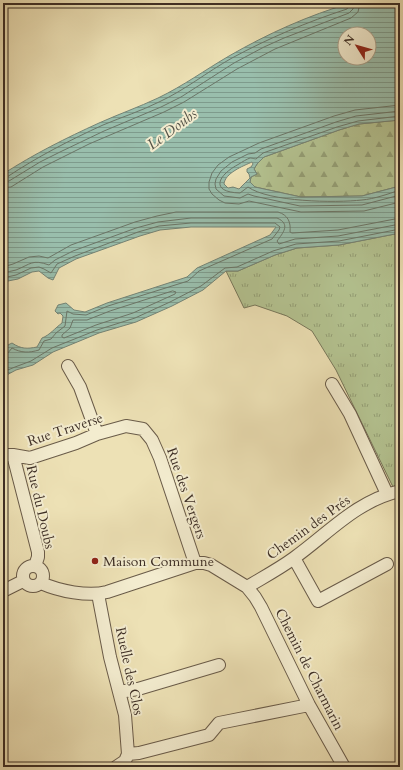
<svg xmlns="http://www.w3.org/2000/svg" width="403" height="770" font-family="Cardo,serif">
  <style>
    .grass { fill: url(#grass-tufts); stroke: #78785b }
    .forest { fill: url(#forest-firs); stroke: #78785b }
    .water { fill: url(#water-rules); stroke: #748476; fill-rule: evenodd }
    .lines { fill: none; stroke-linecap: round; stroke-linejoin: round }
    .shore { stroke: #6b7668; stroke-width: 1 }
    .minor-casing { stroke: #695b49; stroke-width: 14 }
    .minor { stroke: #f3eccf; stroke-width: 12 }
    .poi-dot { fill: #8f2418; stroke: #f3eccf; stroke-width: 1.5 }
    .labels { text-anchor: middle; stroke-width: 4; stroke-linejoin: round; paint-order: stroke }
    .street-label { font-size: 14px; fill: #3d2e25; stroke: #f3eccf }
    .poi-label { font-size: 14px; fill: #3d2e25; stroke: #f3eccf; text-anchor: start }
    .water-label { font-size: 15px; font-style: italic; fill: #545247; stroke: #f3eccf }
  </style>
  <defs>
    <pattern id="grass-tufts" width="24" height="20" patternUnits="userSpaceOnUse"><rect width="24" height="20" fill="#b4c391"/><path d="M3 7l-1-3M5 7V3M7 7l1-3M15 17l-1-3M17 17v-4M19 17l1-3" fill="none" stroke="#949f76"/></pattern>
    <pattern id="forest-firs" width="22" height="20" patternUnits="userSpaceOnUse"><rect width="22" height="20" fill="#b4c391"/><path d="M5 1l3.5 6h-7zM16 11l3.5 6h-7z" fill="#949f76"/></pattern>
    <pattern id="water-rules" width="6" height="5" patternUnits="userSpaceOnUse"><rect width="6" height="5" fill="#99beac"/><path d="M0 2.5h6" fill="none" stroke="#7e9b8c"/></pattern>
  </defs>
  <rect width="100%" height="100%" fill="#ede1b5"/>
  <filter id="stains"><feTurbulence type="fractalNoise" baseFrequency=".005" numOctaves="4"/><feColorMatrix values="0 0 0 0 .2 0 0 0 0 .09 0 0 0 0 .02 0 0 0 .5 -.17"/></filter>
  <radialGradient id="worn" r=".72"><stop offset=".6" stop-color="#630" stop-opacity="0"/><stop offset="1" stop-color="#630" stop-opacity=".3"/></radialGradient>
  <path class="grass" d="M400,233V486L393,487L336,370L312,331L287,316L255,305L244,308L226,271H238L275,255L297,248L339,245Z"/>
  <path class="forest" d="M400,120V186L362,196L301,197L255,187L250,182L251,177L257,174L254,169L257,164L264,157L339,130L359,124Z"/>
  <path class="water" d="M351,3H400V120L359,124L339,130L264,157L257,164L254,169L257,174L251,177L250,182L255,187L301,197L362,196L400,186V233L339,245L297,248L275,255L238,271H226L203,290L172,306L136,322L99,333L53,352L33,365L16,370L3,377L4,353L8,345L12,343C21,349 27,349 37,347L42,338C50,335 55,328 62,323L63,316L60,313L58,314L55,311L58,305L66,303L74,310L85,312L107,303L187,277L197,268L270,235L276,227H191L160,230L140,236L76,259L59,268L53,280L48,278L39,271L32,272L18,279L3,282V174C34,154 66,138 99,123C119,114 139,107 158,98C183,86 205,70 229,56C267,34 309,15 351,3ZM345,34H369V58H345ZM252,162L253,164L251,167L247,169V172L249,174L250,178L239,189L233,187L228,188L224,184C225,173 243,166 252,162Z"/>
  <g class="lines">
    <path class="shore" d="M400,105L355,110L334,116L259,143L229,157L218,165L212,173L209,182V189L212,194L219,200L225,203L239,204L249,201L301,212L364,211L400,202
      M400,111L356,116L336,122L261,149L255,153L248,154L232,162L221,171L216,179L215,184L216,189L224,196L240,198L248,194L254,196L300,206L362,205L400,195
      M400,116L358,121L337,127L263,153L256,159C256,159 251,158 250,158C247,159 242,162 239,164C218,175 209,192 240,193L248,187C269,202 335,203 362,200C374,199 388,194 400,190
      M3,177H7C37,157 70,140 103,125C122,117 141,111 159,102C185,90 207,72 232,58C269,38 307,22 347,9L349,6V3
      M3,182L9,181L40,162L60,152L104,131L161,107L181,97L234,63L264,47L284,38L349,13L353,9L354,3
      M3,188L11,187L43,167L89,144L164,112L184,102L237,69L275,49L351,18L358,12L360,3
      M3,267L13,264L29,257L39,256L48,258L71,245L135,222L157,216L176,212H278C288,215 291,222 290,232L292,233L338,230L400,218
      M3,273C7,272 12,271 16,270C31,264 32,259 49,265L55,260L73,251L136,228L158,222L191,218H277C291,224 283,233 277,241L279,244L295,239L338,236L400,224
      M3,278L16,275L31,268L39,267L44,269L51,273L57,264L75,256L138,232L159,226L191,223H275L280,227L279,230L272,239L199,271L188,281L108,306L86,315L73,314L67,311L65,326L56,333L51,339L44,341L39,350C29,353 21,353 12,348L7,354L3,355
      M173,291L176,292L175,294L133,313L96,325L64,338L62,337V335L70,328L73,320H87L110,311Z
      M3,372L15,367L31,361L52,348L97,330L135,318L170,302L201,286L225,268L237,267L273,251L296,244L339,241L400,229"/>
    <defs>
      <path id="minor" d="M68,366L80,387L97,434
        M332,384L350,414L387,494
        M3,455H13L30,458L76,443L97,434L126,426L143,429L152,440L160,458L195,563
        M13,455L38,552V557L35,566
        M294,558L318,601L387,564
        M23 576a10 10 0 1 1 20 0a10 10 0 1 1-20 0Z
        M41,583C59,591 88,597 107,592L195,563H204L211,565L247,587L255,597L261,607L309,705L344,767
        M247,587C262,578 279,569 294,558C329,533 356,501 400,491
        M3,591L23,581
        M98,594L110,657L125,715L128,754L125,761L116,767
        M119,692L138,689L219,665
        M128,754L139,753L209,735L219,723L309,705"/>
    </defs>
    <use href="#minor" class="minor-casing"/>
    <use href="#minor" class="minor"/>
  </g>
  <circle class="poi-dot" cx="95" cy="561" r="4"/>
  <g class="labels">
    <g class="street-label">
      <text transform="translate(65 429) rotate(-18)" y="5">Rue Traverse</text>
      <text transform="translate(187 493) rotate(71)" y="5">Rue des Vergers</text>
      <text transform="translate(41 507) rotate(77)" y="5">Rue du Doubs</text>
      <text transform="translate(308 527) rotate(-36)" y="5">Chemin des Prés</text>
      <text transform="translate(310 669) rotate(63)" y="5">Chemin de Charmarin</text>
      <text transform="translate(130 671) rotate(78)" y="5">Ruelle des Clos</text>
    </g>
    <g class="poi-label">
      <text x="103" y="566">Maison Commune</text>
    </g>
    <g class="water-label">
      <text transform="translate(172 129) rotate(-37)" y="5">Le Doubs</text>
    </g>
  </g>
  <rect width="403" height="770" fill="none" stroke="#ede1b5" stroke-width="16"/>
  <rect x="4" y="4" width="395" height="762" fill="none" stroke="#3d2e25" stroke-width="2"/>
  <rect x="8" y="8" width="387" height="754" fill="none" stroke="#3d2e25"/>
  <g transform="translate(357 46) rotate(307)"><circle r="19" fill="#f3eccf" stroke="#aaa08b"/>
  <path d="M0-3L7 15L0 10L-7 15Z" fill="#8f2418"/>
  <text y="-6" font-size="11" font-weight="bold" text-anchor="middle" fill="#3d2e25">N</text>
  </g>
  <rect width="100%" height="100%" filter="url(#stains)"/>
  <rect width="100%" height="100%" fill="url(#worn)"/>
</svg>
